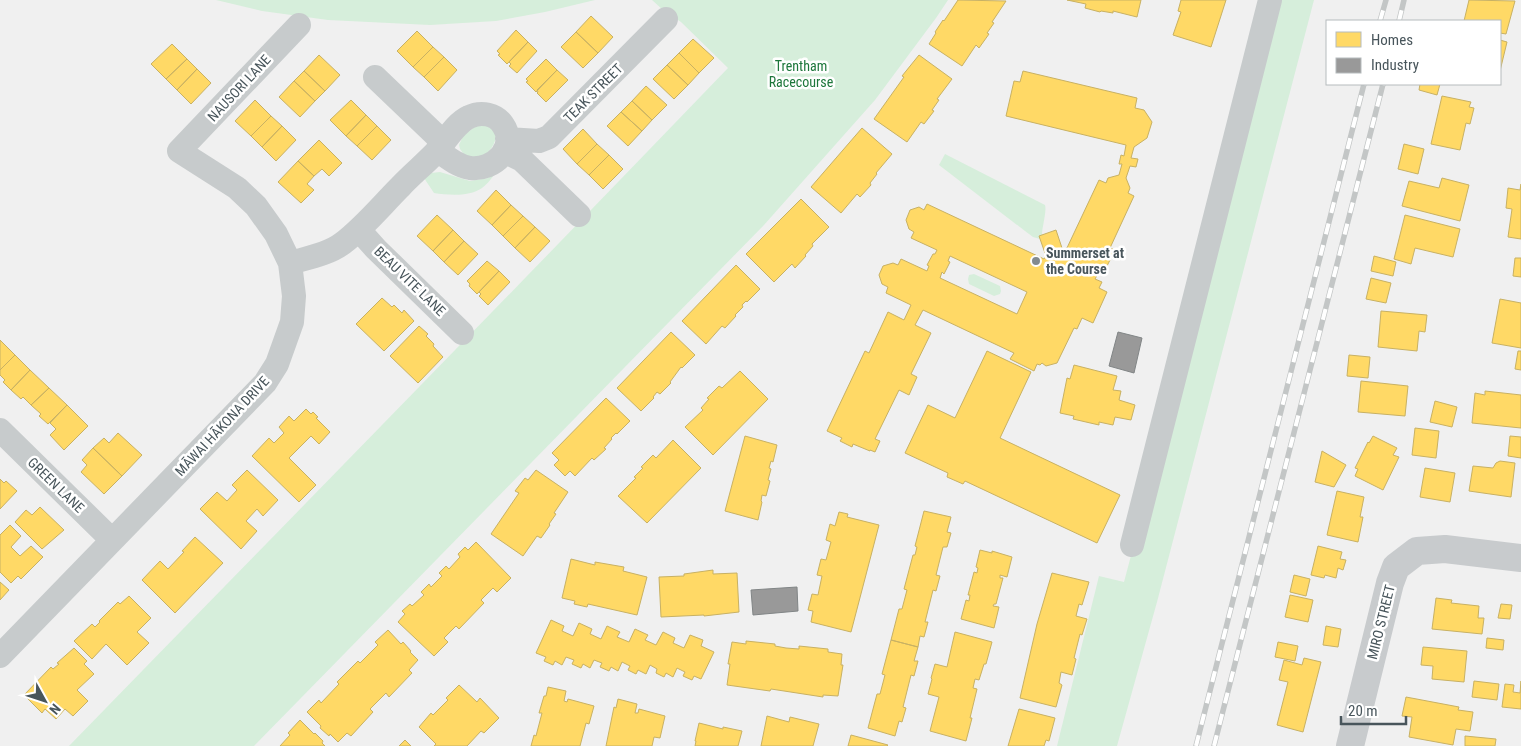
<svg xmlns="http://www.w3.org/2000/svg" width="1521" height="746" font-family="'Roboto Condensed',sans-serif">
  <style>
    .green { fill: #d6eedb }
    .homes { fill: #ffd966; stroke: #c8b163; fill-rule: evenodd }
    .industry { fill: #999; stroke: #818586 }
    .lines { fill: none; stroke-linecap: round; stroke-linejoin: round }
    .street { stroke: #c7cbcc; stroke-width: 24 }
    .secondary { stroke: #c8cbcd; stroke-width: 28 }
    .rail-casing { stroke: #c3c6c6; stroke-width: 5.5 }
    .rail { stroke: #fff; stroke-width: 4; stroke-dasharray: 11; stroke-linecap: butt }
    .poi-dot { fill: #838b8f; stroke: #fff; stroke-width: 2 }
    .labels { text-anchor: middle; stroke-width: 5; stroke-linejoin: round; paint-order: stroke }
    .park-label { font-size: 14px; fill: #1d773b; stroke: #fff }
    .street-label { font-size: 14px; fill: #48555b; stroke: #fff }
    .poi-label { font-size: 14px; font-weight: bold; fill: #48555b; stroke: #fff; text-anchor: start }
  </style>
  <rect width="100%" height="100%" fill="#f0f0f0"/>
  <path class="green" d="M216,0H595L545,12L496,21L430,25L328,20L262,11Z
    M652,0H948L936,18L875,100L764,225L254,746H69C289,520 510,295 728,68L681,22L663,10Z
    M1278,0H1314L1157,602L1117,746H1057L1099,576L1124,582Z
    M481,122L496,132C496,146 490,151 479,159L465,156L460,149L459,145L463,136Z
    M945,154L1045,205C1047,211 1042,227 1042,235L1039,236L1040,239L1033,237L1025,231L939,165Z
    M498,170C493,176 488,184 482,188C469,197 448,195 434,193L424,178L431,173L440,172L470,181L488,178Z
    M974,274L1000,286L1001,291L1000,294L994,296L969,284L968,279L969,275Z"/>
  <path class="homes" d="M958,0L1006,1L992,22L994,23L987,33L989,34L979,48L976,45L962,66L929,44L936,33L935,32L943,20L944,21Z
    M1067,0H1141L1137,17L1113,11V13L1101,11L1100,12L1085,8L1086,4Z
    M1181,0H1226L1211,47L1173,35L1181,12L1178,11Z
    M1469,0L1515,1L1506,34L1500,33V21H1464Z
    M591,16L613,37L598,53L576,32Z
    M516,30L528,42L507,64L498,55L500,54L497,51Z
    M417,31L433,47L413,67L397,51Z
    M576,32L598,53L583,68L561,47Z
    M693,39L714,58L699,73L679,53Z
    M1500,40L1507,42L1500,71Z
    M528,42L537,51L517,73L509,66L511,64L509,62Z
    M172,44L187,59L166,79L151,64Z
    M433,47L444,57L424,77L413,67Z
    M679,53L699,73L688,85L667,65Z
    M319,55L340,75L325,91L304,71Z
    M919,55L952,79L937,99L939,100L932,110L934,111L924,124L921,122L907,142L874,119L904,77L902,76Z
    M444,57L457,70L438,91L424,77Z
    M187,59L197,69L177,90L166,79Z
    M546,59L557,70L536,92L526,82L528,81L526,79Z
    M667,65L688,85L674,99L653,79Z
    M197,69L211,83L191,104L177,90Z
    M557,70L568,80L546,102L537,93L538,92L537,90Z
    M304,71L325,91L315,101L294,81Z
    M1023,71L1137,98L1135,108L1144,110L1152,122L1147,138L1134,147L1131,158L1138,159L1136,167L1130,166L1126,178L1130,188L1128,193L1134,196L1110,248L1115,250L1103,274L1099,272L1095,279L1102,282L1099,288L1107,292L1093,323L1082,318L1077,329L1074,328L1057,363L1046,366L1042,363L1040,365L1037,364L1034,371L1010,359L1014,353L923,310L915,325L931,333L911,374L917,377L909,395L899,390L875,439L880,441L875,452L870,450V451L853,444L852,447L840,441L842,438L827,431L865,351L869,353L888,312L904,320L911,305L886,293L888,287L882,284L879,275L883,266L893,263L898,265L901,259L927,271L929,266L927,265L933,254H935L937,250L911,238L914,232L909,229L906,220L910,210L919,207L924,210L927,204L1044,259L1046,256L1039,236L1056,230L1063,251L1066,250L1099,180L1106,183L1108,178L1119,175L1122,164H1119L1121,155L1124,156L1126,145L1006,116L1014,81L1020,82ZM950,256L1027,292L1017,314L940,278L942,272L944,274L950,262L948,261Z
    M294,81L315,101L300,117L279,97Z
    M1420,84H1440L1437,95L1419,90Z
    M646,86L667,105L652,120L632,101Z
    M1442,96L1471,102L1469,107L1474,108L1470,124L1466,123L1460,150L1431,144Z
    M255,100L271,116L251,136L235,121Z
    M351,100L366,115L346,136L330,120Z
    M632,101L652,120L642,131L621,112Z
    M621,112L642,131L628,146L607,126Z
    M366,115L377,126L357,146L346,136Z
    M271,116L282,126L262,147L251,136Z
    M282,126L296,140L276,161L262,147Z
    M377,126L391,140L372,160L357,146Z
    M862,128L892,154L876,173L877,174L870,183L871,185L860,197L857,194L841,213L811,187Z
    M583,129L597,144L577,164L563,149Z
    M319,140L342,163L329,176L322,169L314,176L298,161Z
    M597,144L609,155L589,175L577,164Z
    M1404,144L1424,149L1418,174L1398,169Z
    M609,155L623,169L603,189L589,175Z
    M298,161L314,176L307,184L314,190L301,203L278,182Z
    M1442,178L1469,185L1460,221L1402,206L1409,181L1439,188Z
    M1521,184V239L1508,237L1512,209L1506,208L1508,188L1520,190Z
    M496,190L511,205L492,225L477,211Z
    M801,199L829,227L812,244L813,246L805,255L806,256L795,268L792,264L774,282L746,254Z
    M511,205L523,216L503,236L492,225Z
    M437,215L453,230L433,251L417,236Z
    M1405,215L1460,229L1453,257L1415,248L1411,264L1394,259Z
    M523,216L535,227L515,248L503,236Z
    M535,227L550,241L530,262L515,248Z
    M453,230L464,241L444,262L433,251Z
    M464,241L478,254L458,275L444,262Z
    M1374,256L1396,262L1393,276L1371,271Z
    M1515,258H1521V277L1513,276Z
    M487,261L499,271L477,294L469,286L470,284L467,281Z
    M736,265L760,289L747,302L746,301L742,305L743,307L735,315L736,316L725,328L722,326L706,344L682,321Z
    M499,271L510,282L488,305L479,296L481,294L479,292Z
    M1371,278L1391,283L1386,303L1366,299Z
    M382,298L392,307L394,305L402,313L404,310L414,321L384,351L356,324Z
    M1500,299L1521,303V348L1492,343Z
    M1381,311L1427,315L1425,332L1419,331L1417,351L1378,347Z
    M419,326L428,334L426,336L434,344L433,346L443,357L418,383L390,356Z
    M671,332L695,355L682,368L681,367L670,382L671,383L660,394L657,392L653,397L654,398L641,411L617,388Z
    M0,340L15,355L0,370Z
    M987,351L1031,372L1000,438L1120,495L1097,543L965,481L963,484L947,477L948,473L905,453L928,405L955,418Z
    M1518,351H1521V370L1515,369Z
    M15,355L30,370L11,390L3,382L5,380L0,375V370Z
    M1349,355L1370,357L1368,378L1347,376Z
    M1074,365L1117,376L1113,390L1121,391L1119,400L1135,405L1131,420L1115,417L1113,425L1099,422V425L1073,419L1074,416L1060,413L1067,378L1070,379Z
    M30,370L49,388L31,405L23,397L21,399L11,390Z
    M740,371L768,399L713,455L685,427L703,410L701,408L709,399L707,398L719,386L722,388Z
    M1361,381L1408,386L1405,416L1358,412Z
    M49,388L67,405L48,424L39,416L41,414L31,405Z
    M1485,391L1521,395V428L1472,423L1475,393L1485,395Z
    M606,398L630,421L617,434L616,433L611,438L612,439L604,448L606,449L594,460L592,458L575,476L570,471L565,476L554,465L559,460L552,453Z
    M1435,401L1457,407L1452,427L1430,422Z
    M67,405L88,426L64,450L50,435L56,429L50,423Z
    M306,409L311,414L313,412L318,417L316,418L330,432L319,444L311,436L289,458L316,485L299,502L252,456L269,438L274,443L284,433L279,427L289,416L294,421Z
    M1415,428L1439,431L1436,458L1412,455Z
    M118,433L142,455L122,476L93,448L104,438L109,443Z
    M745,436L777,445L773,462L771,461L769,468L771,469L768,480L770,481L766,496L762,495L761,501L762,502L758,520L725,511Z
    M1373,436L1397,448L1393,455L1399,457L1383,490L1355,476L1358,469L1355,468L1368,442L1369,443Z
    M1510,436L1521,437V458L1508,456Z
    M673,440L701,468L647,523L618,496L636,478L634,477L643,468L641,467L653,455L656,458Z
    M93,448L122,476L104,494L81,472L87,465L82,460Z
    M1322,451L1346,465L1334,487L1315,482Z
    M1500,461L1515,463L1511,497L1469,491L1473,466L1493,468L1496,463Z
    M1425,468L1455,473L1450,502L1420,497Z
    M247,470L278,500L263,516L257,509L246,521L257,531L241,549L200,509L217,492L227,501L237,490L232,485Z
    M536,470L568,492L554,513L556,514L549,524L550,525L541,538L537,536L523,556L491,534L519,493L515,491L525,478L528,480Z
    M0,479L4,483L6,481L17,491L0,509Z
    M1337,491L1364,497L1360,517H1363L1358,542L1327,535Z
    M40,507L64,530L42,549L15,522L26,510L32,515Z
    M924,511L951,517L947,532L951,533L947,547H943L936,575L940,576L936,591L933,590L925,622H928L924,637L920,636L918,647L891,640L899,609H902L907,590L904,589L913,555H915L917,547L915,546Z
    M839,512L848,514L847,517L879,525L851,632L811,622L813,611L808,610L812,594L818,595L822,576L817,575L821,559L826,560L831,542L826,540L830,524L835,526Z
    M10,525L21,536L11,547L20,556L31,546L43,557L21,579L18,576L11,583L0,572V535Z
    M195,537L223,563L175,613L142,580L160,561L168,569L184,552L182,551Z
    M476,542L511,578L497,592L493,588L481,600L484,603L459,629L456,626L444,638L448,642L434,656L398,622L405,614L402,611L410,604L412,606L424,595L421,592L429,584L431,587L442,576L439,573L446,566L449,569L460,557L458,554L465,547L468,550Z
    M1318,546L1342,552L1340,559L1346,560L1343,570L1338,568L1336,578L1325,575L1324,578L1311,575Z
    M980,550L992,553V551L1012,557L1007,577L1000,575V578H1003L996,604H994L993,606L999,607L994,628L961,619L966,600L969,601L970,595H968L974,572L977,573L978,568L976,567Z
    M571,559L595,565V562L624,567L623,571L647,577L637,615L588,604L587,607L574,604L575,601L562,598Z
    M713,570V574L737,573L739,612L704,616V615L661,617L659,577L684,576V574Z
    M1052,573L1089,582L1082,605L1079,604L1076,616L1087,619L1082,635L1080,634L1074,658L1076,659L1072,675L1061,672L1059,683L1062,685L1056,707L1020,698L1037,624Z
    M1294,575L1310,579L1306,596L1290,592Z
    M0,582L9,590L0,600Z
    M1290,595L1313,600L1308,622L1285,617Z
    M129,596L151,618L137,632L149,643L127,665L106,644L92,659L74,641L92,624L95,627L100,622L99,621L118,602L120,604Z
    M1436,598L1452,600L1451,603L1479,606L1478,618H1484L1482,634L1432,629Z
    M1501,604L1512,605L1510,619L1498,618Z
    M551,620L564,626L562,631L573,636L579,623L592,629L590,634L601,639L607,626L620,632L617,637L629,642L635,629L648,635L645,640L656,645L663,632L675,638L673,643L684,648L690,635L703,640L701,646L714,652L701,679L694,676L692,680L683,676L685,672L677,668L673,677L666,673L664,677L656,673L657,669L650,665L646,674L638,670L636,674L628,670L630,666L622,662L618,671L611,667L609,671L600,667L602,663L594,660L590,668L583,664L581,668L572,664L574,660L566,657L562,665L555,661L553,665L544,661L546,657L536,653Z
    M1326,626L1341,629L1338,647L1323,645Z
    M388,630L401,644L403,642L411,651L410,652L418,660L409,670L412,673L389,697L386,693L370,709L373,712L351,736L347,733L338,742L330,734L329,736L320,728L321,726L307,712L319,700L321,703L339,684L337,682L358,661L360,663L378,645L375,642Z
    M955,632L992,642L986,664H984L979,680L975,679L973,688L977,689L970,718H972L966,741L930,731L939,697L928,694L932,679L931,678L935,664L947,667Z
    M1487,638L1504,640L1503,650L1486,648Z
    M891,640L918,647L914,661H918L914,676L911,675L903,707L906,708L902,722L899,721L895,736L868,728L877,694H880L885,675L882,674Z
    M746,641L775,644V646L786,648L799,649V646L828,649V652L842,654L841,665H843L838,696L823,695V697L771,689L770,691L727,685L730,664H728L732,642L746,644Z
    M1278,642L1298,646L1295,661L1275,657Z
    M1423,647L1467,651L1464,682L1432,679L1433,666L1421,665Z
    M74,648L87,661L84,664L94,674L77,690L88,701L73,716L65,709L56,719L45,709L42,713L24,695L51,667L53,669L59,664L57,663Z
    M1304,658L1321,662L1303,732L1277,725L1288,682L1279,680L1284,660L1302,665Z
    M1474,681L1499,684L1497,700L1472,697Z
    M1521,681V709L1502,707L1505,684L1514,685L1513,692L1520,693Z
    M459,685L477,702L480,698L499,718L484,733L481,731L467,746H434L436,744L419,727L431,713L433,715L448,700L446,698Z
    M548,687L566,691L564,701L567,702L568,699L594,706L589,724L586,723L580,746H531L534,735L536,736L542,713H539L544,696H546Z
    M1406,697L1459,707L1458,710L1473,712L1470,731L1456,729L1453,745L1409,737L1412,717L1402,716Z
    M618,699L637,704L635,713H638L639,709L665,716L660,738L654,737L652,746H606L614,707L616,708Z
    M1019,709L1055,718L1049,741L1046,740L1044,746H1008Z
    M767,716L789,722L790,717L819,724L813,746H761Z
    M300,720L314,734L315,733L323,741L322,743L325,746H280L290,735L288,733Z
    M699,723L723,729V727L742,731L738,746H695L696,741H695Z
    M851,735L888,745L887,746H848Z
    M1465,736L1496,739L1495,746H1465Z
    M405,740L411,746H399Z"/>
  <path class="industry" d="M1118,332L1142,338L1134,373L1109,366Z
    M797,587L798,611L753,615L751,590Z"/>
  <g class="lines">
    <path class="street" d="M375,77L444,143
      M507,139L539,141L549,137L666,19
      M504,151L522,160L579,215
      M359,230L376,249L462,333
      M290,263C307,258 329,254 343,243C364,227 382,205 400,187C412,174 426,163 438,150C447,139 456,123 469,117C481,111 496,114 503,125C518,147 494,171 470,168C458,166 448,158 437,150
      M0,430L112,540
      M1132,545L1270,0
      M0,656L265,383L277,364L292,322L294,296L290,263L276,234L256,206L237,188L179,151L299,25"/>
    <path class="secondary" d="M1350,746L1390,583L1396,567L1417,551L1445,549L1521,558"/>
    <defs>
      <path id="rail" d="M1380,21L1386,0
        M1399,21L1404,0
        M1196,746L1364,84
        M1214,746L1383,84"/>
    </defs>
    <use href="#rail" class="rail-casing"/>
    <use href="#rail" class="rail"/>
  </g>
  <circle class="poi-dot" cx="1036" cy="261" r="5"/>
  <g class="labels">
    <g class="park-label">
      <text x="801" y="71">Trentham<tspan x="801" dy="16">Racecourse</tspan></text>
    </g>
    <g class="street-label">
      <text transform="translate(239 88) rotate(-47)" y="5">NAUSORI LANE</text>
      <text transform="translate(593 93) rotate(-45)" y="5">TEAK STREET</text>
      <text transform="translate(410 281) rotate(44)" y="5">BEAU VITE LANE</text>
      <text transform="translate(222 426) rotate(-47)" y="5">MĀWAI HĀKONA DRIVE</text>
      <text transform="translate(56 485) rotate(44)" y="5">GREEN LANE</text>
      <text transform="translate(1381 622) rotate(-76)" y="5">MIRO STREET</text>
    </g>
    <g class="poi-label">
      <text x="1046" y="258">Summerset at<tspan x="1046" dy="16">the Course</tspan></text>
    </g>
  </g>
  <rect x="1326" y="20" width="175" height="65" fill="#ffffff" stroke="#b6bbbd"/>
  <rect x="1336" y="32" width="25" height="15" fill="#ffd966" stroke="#b6bbbd"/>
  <text x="1371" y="45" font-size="15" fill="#48555b">Homes</text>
  <rect x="1336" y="58" width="25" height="15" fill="#999999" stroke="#b6bbbd"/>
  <text x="1371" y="70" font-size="15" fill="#48555b">Industry</text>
  <g transform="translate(45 701) rotate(130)" stroke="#ffffff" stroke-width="4" paint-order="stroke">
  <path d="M0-4L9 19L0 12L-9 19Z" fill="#48555b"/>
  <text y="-8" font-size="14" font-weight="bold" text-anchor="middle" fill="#48555b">N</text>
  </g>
  <path d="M1341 716v8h65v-8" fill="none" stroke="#48555b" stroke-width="2.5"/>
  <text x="1348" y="716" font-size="15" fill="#48555b" stroke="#ffffff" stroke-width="4" paint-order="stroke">20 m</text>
</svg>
